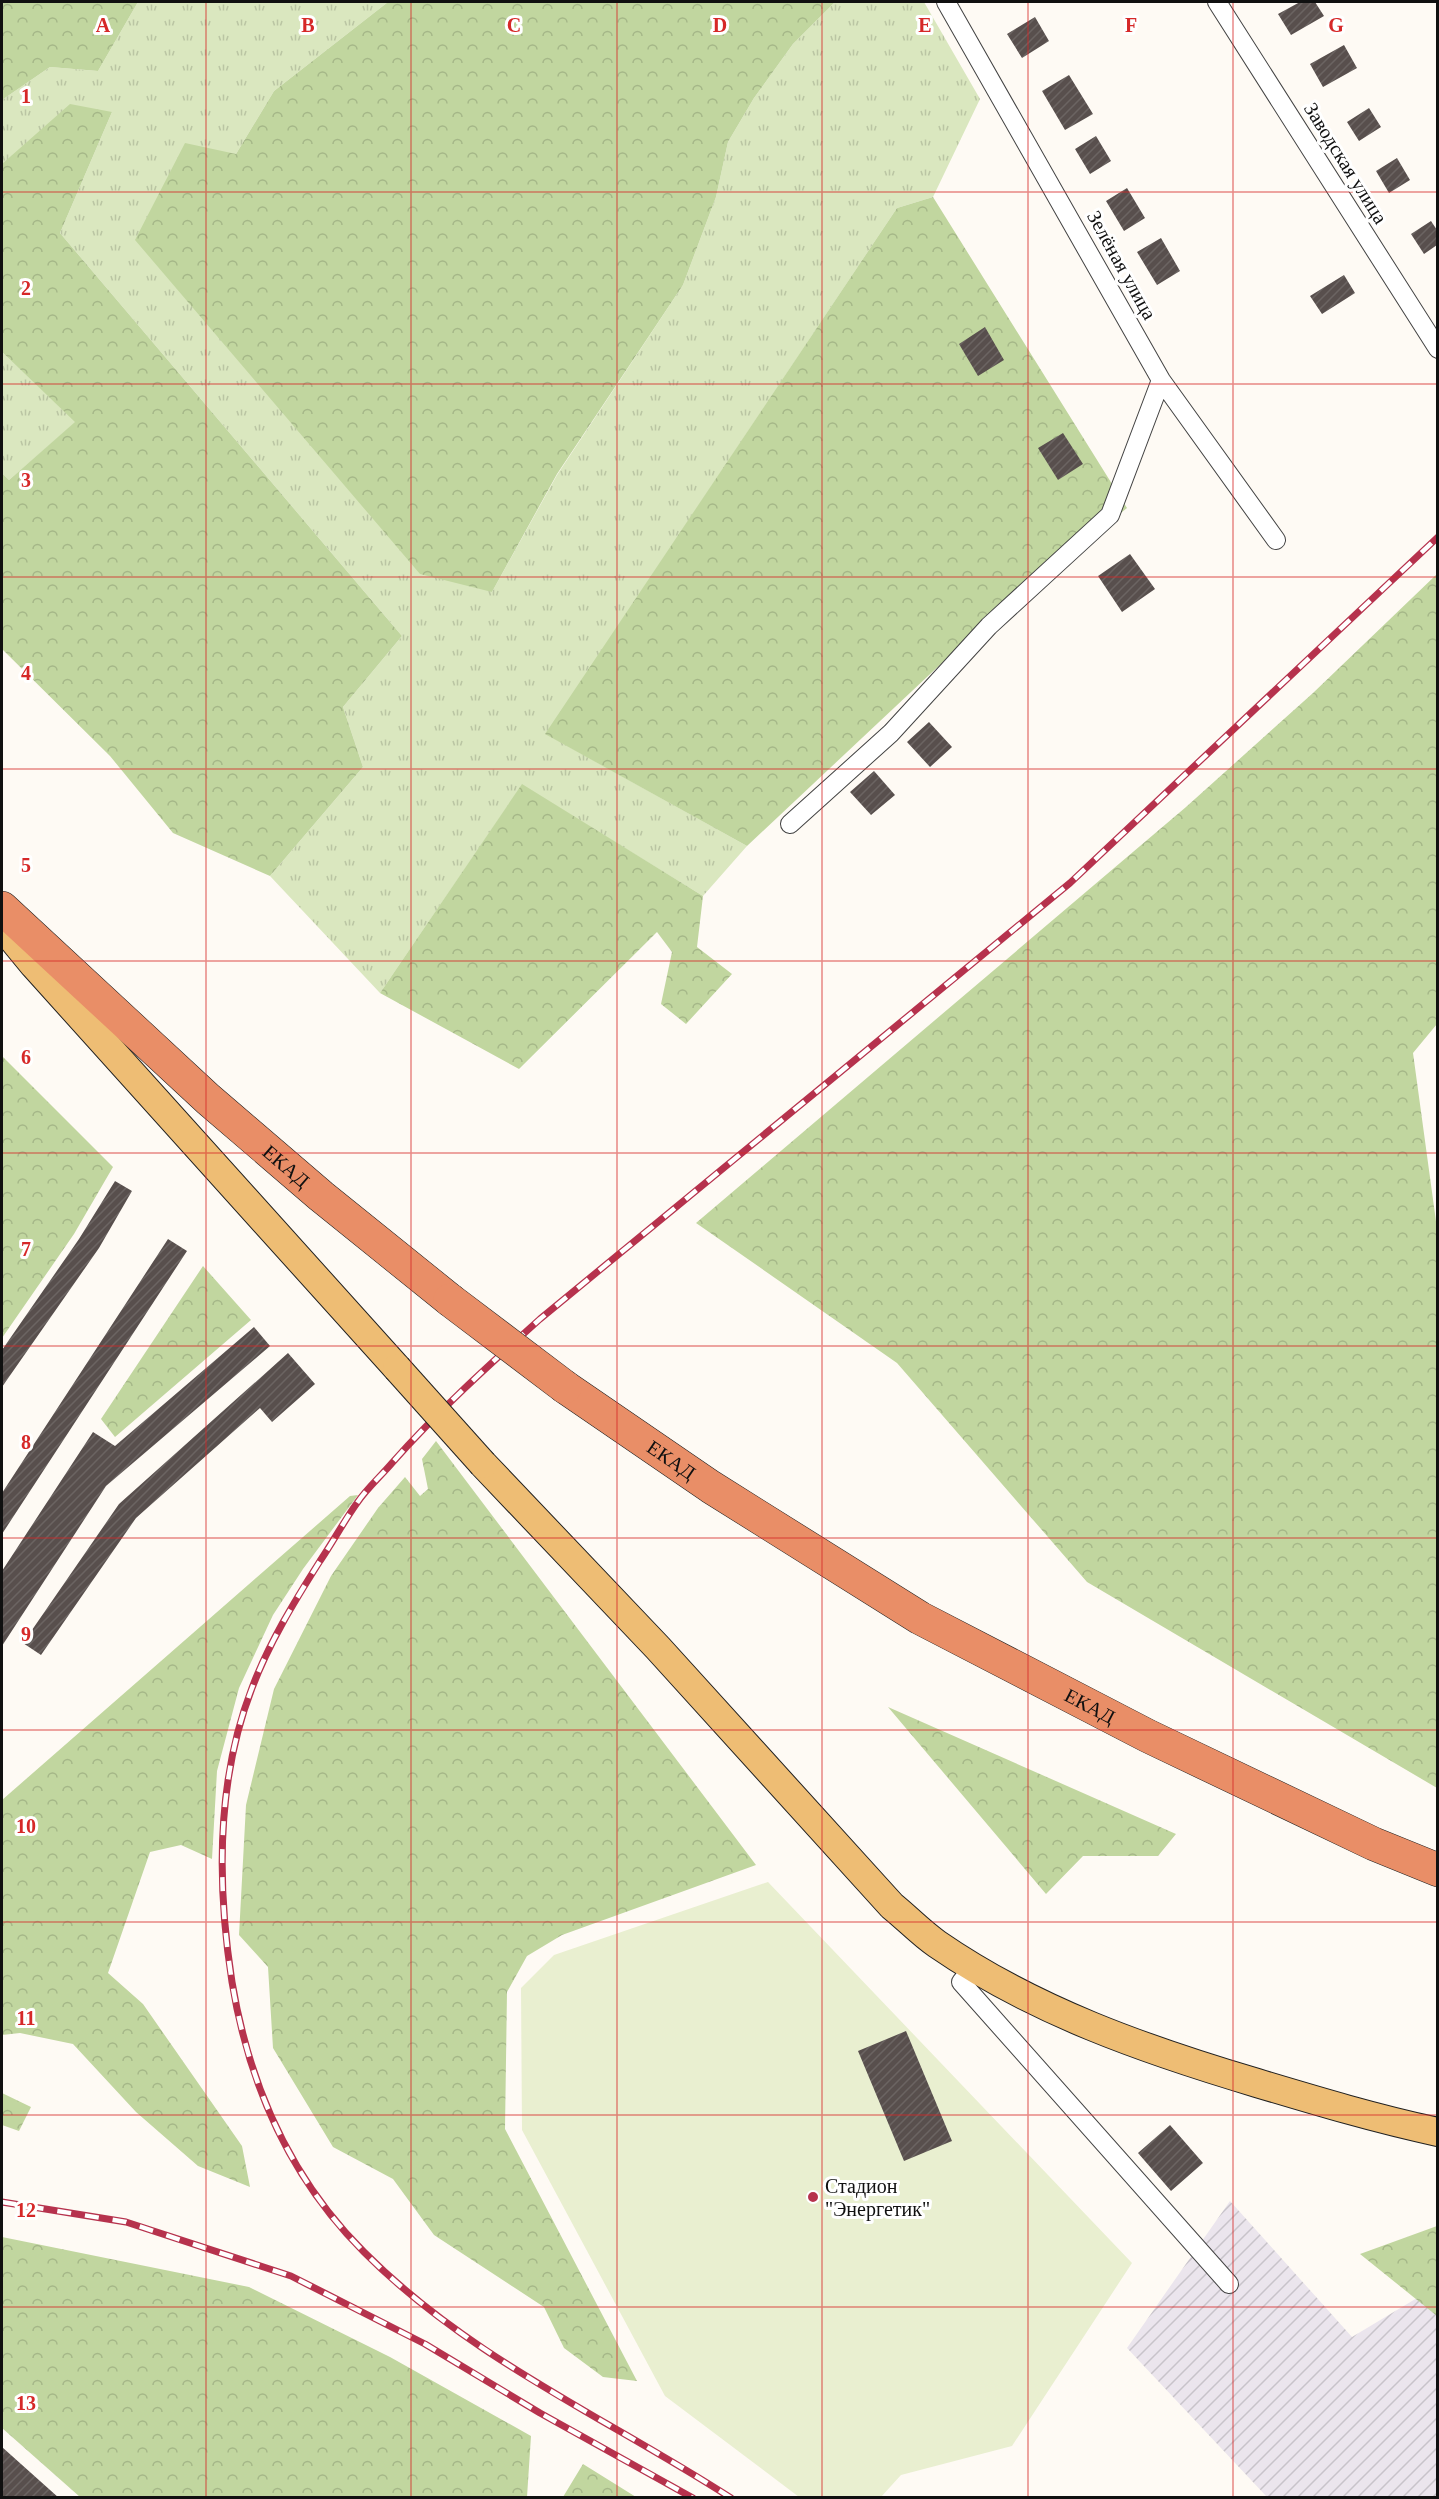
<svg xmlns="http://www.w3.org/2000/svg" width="1439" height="2499" font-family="Georgia,serif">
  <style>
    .industrial { fill: url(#industrial-furrows) }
    .grass { fill: url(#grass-tufts) }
    .forest { fill: url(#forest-crowns) }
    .pitch { fill: #e9efd0 }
    .building { fill: url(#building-hatch) }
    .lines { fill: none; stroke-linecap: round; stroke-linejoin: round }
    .street-casing { stroke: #434343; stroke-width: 20 }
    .primary-casing { stroke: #212121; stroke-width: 30 }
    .highway-casing { stroke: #212121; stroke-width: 34 }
    .street { stroke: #fff; stroke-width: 18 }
    .primary { stroke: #eebd74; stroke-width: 28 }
    .highway { stroke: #e98e67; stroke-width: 33 }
    .rail-casing { stroke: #b6324d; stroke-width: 7 }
    .rail { stroke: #fff; stroke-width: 4.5; stroke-dasharray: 14; stroke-linecap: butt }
    .primary-bridge-casing { stroke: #212121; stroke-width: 30; stroke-linecap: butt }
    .highway-bridge-casing { stroke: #212121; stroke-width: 34; stroke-linecap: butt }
    .primary-bridge { stroke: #eebd74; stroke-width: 28 }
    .highway-bridge { stroke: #e98e67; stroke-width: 33 }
    .grid { fill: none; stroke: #d62828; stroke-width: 1.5; stroke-opacity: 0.55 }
    .poi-dot { fill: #b6324d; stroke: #fff; stroke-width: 2 }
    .labels { text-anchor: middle; stroke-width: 6; stroke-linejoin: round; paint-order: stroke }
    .street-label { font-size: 20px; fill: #101010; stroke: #fff }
    .poi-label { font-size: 20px; fill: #101010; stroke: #fff; text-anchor: start }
    .grid-label { font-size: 20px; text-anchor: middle; font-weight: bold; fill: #d62828; stroke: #fff; stroke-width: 6; stroke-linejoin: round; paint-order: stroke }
  </style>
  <defs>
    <pattern id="industrial-furrows" width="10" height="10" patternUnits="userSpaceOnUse" patternTransform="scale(1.5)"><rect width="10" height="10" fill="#ebe5ed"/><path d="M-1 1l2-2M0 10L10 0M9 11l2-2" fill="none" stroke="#c8c3ca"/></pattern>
    <pattern id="grass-tufts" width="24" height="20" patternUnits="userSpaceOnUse" patternTransform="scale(1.5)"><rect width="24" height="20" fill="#dae7bf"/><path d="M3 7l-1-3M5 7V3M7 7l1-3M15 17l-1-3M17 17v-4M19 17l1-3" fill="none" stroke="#bac5a3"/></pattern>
    <pattern id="forest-crowns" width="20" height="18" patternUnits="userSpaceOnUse" patternTransform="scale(1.5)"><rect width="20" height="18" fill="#c1d69f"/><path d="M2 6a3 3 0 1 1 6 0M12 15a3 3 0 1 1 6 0" fill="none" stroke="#a5b788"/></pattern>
    <pattern id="building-hatch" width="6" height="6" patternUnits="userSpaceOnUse" patternTransform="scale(1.5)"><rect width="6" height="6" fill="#584f4d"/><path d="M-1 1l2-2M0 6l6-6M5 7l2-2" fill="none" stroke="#6b6462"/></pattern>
  </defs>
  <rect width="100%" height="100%" fill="#fefaf4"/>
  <path class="industrial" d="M1230,2201L1352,2337L1422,2295L1437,2312V2497H1267L1127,2348Z"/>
  <path class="grass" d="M138,2H388L274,91L236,154L492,592L557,475L683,285L716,197L728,142L754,98L793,44L835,2H924L980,99L933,197L897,208L546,734L747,846L703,896L522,785L380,993L270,876L363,767L343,707L402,636L60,233L112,112L2,164V100L50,67L98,71Z
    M2,352L76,422L9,480L2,473Z"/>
  <path class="forest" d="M2,2H138L98,71L50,67L2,100Z
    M388,2H835L793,44L754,98L728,142L716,197L683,285L557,474L492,592L420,574L135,240L185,143L236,154L274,91Z
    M70,104L112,112L60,233L402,636L343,707L363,767L270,876L173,833L110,756L2,649V473L9,480L75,422L2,352V164Z
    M933,197L1127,508L977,630L747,846L545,734L897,208Z
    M1437,574V1024L1413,1053L1438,1236L1437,1788L1087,1582L897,1363L696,1223L1186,807L1313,693Z
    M522,784L703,896L697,947L732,974L686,1024L661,1004L672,952L657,932L519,1069L380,993Z
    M2,1056L113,1167L74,1234L2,1338Z
    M203,1266L251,1320L115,1437L101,1419Z
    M436,1441L756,1865L562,1935L527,1956L507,1992L505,2129L637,2381L603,2377L564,2348L544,2307L434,2235L393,2179L333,2147L273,2048L268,1967L239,1935L246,1805L274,1689L331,1576L378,1508L405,1477L420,1496L428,1489L422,1459Z
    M358,1495L303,1569L273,1615L239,1688L217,1771L212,1859L181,1845L150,1852L108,1973L143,2004L242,2146L250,2187L198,2166L136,2112L73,2044L20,2033L2,2035V1800L350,1496Z
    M888,1707L1176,1834L1158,1856H1083L1046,1894Z
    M2,2093L31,2107L19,2131L2,2125Z
    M1437,2226H1438L1437,2316L1360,2254Z
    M2,2237L249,2287L390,2357L531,2436L527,2497H80L2,2428Z
    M583,2464L636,2497H563Z"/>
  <path class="pitch" d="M768,1882L1132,2263L1012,2446L901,2475L881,2497H799L665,2396L522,2130L521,1988L554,1955Z"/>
  <path class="building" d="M1300,2H1315L1324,16L1291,35L1278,14Z
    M1035,17L1049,41L1022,58L1007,34Z
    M1344,45L1357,68L1323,87L1310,64Z
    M1069,75L1093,114L1065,130L1042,91Z
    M1369,108L1381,127L1359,141L1347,122Z
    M1096,136L1111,161L1090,174L1075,149Z
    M1397,158L1410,180L1389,193L1376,171Z
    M1127,188L1145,218L1124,231L1106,201Z
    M1431,221L1437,230V245L1424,254L1411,234Z
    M1161,238L1180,271L1157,285L1137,252Z
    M1344,275L1355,293L1322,314L1310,296Z
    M985,327L1004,360L978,376L959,344Z
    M1063,433L1083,464L1058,480L1038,448Z
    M1130,554L1155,589L1122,612L1098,576Z
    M929,722L952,747L930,767L907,742Z
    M874,771L895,795L871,815L850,792Z
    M115,1181L132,1191L99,1248L2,1387V1350L79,1239Z
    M168,1239L187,1251L2,1534V1493Z
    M254,1327L270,1346L106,1486L2,1646V1571L93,1432L115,1446Z
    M288,1353L315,1384L272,1422L260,1408L136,1518L41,1655L23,1643L119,1504Z
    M906,2031L952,2141L904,2161L858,2051Z
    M1170,2125L1203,2163L1171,2191L1138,2153Z
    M2,2447L59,2498H2Z"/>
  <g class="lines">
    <defs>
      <path id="street" d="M946,2L1161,380L1276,540
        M1217,2L1438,349
        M790,824L891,733L989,626L1110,515L1161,380
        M973,1967L961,1982L1229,2284"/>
      <path id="primary" d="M2,926L34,965L397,1368
        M483,1464L658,1648L892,1906C907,1918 921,1933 937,1944C1034,2011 1146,2050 1257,2083C1317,2101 1377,2119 1438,2132"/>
      <g id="highway">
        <path id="s1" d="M2,908L208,1099L321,1196L450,1300"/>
        <path id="s2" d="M565,1387L711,1487L920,1618L1148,1736L1374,1844L1438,1870"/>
      </g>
    </defs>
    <use href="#street" class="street-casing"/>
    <use href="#primary" class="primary-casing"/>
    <use href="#highway" class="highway-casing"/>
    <use href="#street" class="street"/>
    <use href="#primary" class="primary"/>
    <use href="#highway" class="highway"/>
    <defs>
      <path id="rail" d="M2,2202L126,2222L291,2276L425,2344L540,2413L693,2498
        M731,2498C607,2418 469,2358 364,2252C290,2178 249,2085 232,1982C217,1886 216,1781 252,1688C269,1643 294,1602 320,1561C333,1542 344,1521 357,1503C367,1488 381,1476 392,1463C438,1411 489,1365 540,1319L1070,883L1438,537"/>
    </defs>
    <use href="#rail" class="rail-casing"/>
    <use href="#rail" class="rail"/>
    <defs>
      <path id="primary-bridge" d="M397,1368L483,1464"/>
      <path id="highway-bridge" d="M450,1300L565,1387"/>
    </defs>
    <use href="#primary-bridge" class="primary-bridge-casing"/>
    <use href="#highway-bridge" class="highway-bridge-casing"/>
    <use href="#primary-bridge" class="primary-bridge"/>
    <use href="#highway-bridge" class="highway-bridge"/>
  </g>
  <path class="grid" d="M206,2V2498M411,2V2498M617,2V2498M822,2V2498M1028,2V2498M1233,2V2498M2,192H1438M2,384H1438M2,577H1438M2,769H1438M2,961H1438M2,1153H1438M2,1346H1438M2,1538H1438M2,1730H1438M2,1922H1438M2,2115H1438M2,2307H1438"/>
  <circle class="poi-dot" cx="813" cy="2197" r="6"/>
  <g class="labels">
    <g class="street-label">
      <text transform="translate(1346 163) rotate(58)" y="7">Заводская улица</text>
      <text transform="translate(1122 265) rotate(61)" y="7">Зелёная улица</text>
      <text dy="7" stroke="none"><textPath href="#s1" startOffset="384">ЕКАД</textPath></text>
      <text dy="7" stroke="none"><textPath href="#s2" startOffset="129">ЕКАД</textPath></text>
      <text dy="7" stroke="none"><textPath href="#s2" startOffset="615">ЕКАД</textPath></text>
    </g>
    <g class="poi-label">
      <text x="825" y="2193">Стадион<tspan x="825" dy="23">"Энергетик"</tspan></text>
    </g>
  </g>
  <g class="grid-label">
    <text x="103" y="32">A</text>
    <text x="308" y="32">B</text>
    <text x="514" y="32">C</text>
    <text x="720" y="32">D</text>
    <text x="925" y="32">E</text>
    <text x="1131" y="32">F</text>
    <text x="1336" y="32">G</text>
    <text x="26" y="103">1</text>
    <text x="26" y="295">2</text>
    <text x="26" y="487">3</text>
    <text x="26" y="680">4</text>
    <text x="26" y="872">5</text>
    <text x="26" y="1064">6</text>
    <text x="26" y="1256">7</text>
    <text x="26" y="1449">8</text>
    <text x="26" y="1641">9</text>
    <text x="26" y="1833">10</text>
    <text x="26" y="2025">11</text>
    <text x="26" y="2217">12</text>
    <text x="26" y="2410">13</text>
  </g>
  <rect width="1439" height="2499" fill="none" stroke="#101010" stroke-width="6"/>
</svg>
